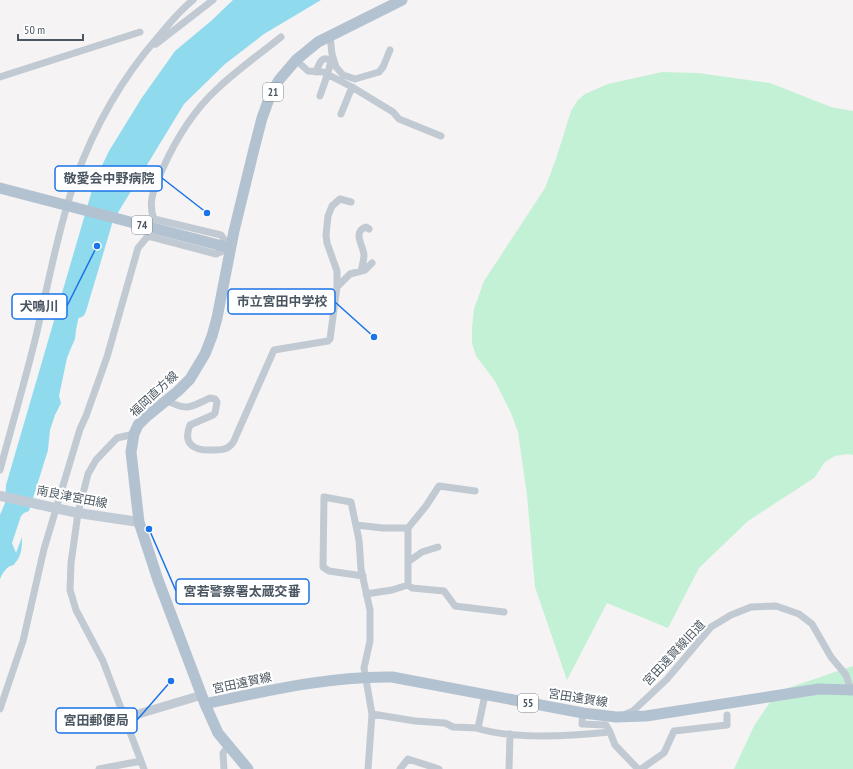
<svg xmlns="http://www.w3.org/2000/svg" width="853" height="769" font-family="'PT Sans Narrow','Noto Sans JP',sans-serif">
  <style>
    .green { fill: #c3f1d5 }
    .water { fill: #90daee }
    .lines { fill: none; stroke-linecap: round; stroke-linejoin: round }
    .river { stroke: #90daee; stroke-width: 16 }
    .minor { stroke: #c1cad2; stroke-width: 7 }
    .tertiary { stroke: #c1cad2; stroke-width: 9 }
    .secondary { stroke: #c1cbd6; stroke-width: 10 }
    .primary { stroke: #b3c2d1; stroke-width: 11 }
    .labels { text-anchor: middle; stroke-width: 4; stroke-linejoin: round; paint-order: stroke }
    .shield { fill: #fff; stroke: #808990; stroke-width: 1 }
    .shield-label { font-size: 11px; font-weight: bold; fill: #4a5661 }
    .street-label { font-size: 12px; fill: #4a5661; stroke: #fff }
    .leader { fill: none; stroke: #1a73e8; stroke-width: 1.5 }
    .callout-dot { fill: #1a73e8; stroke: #fff; stroke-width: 1.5 }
    .callout { fill: #fff; stroke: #1a73e8; stroke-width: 1.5 }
    .callout-label { font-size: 13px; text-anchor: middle; font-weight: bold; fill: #4a5661 }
  </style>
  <rect width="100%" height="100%" fill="#f5f3f3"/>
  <path class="green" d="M662,72L698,73L770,83L831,107L853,111V455L848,454L835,456L825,462L814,478L748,521L699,568L668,628L607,603L567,680L535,587L527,495L518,432L511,413L495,381L476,356L472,343V327L474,309L484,281L545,188L556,159L571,111L578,100L585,94L608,84Z
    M853,666V769H734L754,726L771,701L782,690Z"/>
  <path class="water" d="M233,0H321L264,34L225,64L184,104L91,257L76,330L75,339L71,348L67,358L59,396L61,403L55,415L50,430L48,450L29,511L24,513L21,516L12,543L16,553L22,537C22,546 22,556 15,563C12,567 15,564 10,566C5,569 2,574 0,579V515L5,503L6,485L95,180L109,151L141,99L175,51L211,21Z"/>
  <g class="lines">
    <path class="river" d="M78,310L104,223"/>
    <path class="minor" d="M330,36L332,54L336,67L343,75L355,79L379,72L383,67L390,50
      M156,44L213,0
      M296,60L308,71L323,72L352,87L393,112L399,119L441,136
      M316,72C320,62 321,55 333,61
      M0,77L140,32
      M320,96C324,84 329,72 331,60
      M341,114L352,87
      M361,271C362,266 364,260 364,255C363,245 352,232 366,227L369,229
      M337,287V271L327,243L326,235L328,216L332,206L340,199L351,202
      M166,400C188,412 190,407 210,398L215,399L217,402L215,413L213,415L190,425C182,445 195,451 213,450C220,450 226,450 231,445C233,443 235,439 236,436L274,350L328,341L330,339L337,287L350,274L365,270L372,263
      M134,434L117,438L96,460L88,474L78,513L71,563L70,590L76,610L103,661L144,769
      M0,470C12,425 25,381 36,336C48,284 58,231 75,180C94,128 121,79 158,37C169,24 179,11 193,0
      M356,525L383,528H408V585L392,590L366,594
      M408,528L426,506L439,486L475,491
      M408,562L422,552L438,547
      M363,576L329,571L323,567L324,497L351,502L359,540L361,569L370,610V641L364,668L372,714L368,769
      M408,585L412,588L444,591L455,606L504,612
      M0,709L23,641L44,549L80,429L86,416L107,357L138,248L148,236L216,254L230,248L221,235L154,219C147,201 155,187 162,170C175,141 193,111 217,89C237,70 260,54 281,37
      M583,713L582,724L606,725L610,732L615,745L638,769
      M372,714L415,721L445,723L453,727L478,728L485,695
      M626,714L633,711L667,679L711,627L731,615L751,607L776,606L799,614L812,624L831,657L846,675L851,690
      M476,728C515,740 570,736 610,732
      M99,769L141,761
      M224,769L223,753L228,746
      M400,769L408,759L439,769
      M509,769L510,734
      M641,769L664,753L674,731L727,725V715"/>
    <path class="tertiary" d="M125,718L202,695"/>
    <path class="secondary" d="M0,496L78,513L139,522"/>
    <path class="primary" d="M0,188L230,248
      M205,704C266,691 329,676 392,677L583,713L616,717L646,716L819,689L853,690
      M248,769L218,733L205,704L158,580L139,522L131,452L134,434L138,425L146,417L178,391L190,379L205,354L212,336L217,318L234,231L254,149L262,118L270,96L279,80L296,60L318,42L402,0"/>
  </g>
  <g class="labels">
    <g class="shield">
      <rect x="263" y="83" width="20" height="18" rx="3"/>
      <rect x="132" y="216" width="20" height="18" rx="3"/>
      <rect x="518" y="694" width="20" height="18" rx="3"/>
    </g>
    <g class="shield-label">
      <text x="273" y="96">21</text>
      <text x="142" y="229">74</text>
      <text x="528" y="707">55</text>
    </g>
    <g class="street-label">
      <text transform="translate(154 394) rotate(-43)" y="4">福岡直方線</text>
      <text transform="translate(72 497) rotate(11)" y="4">南良津宮田線</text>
      <text transform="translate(674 653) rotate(-47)" y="4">宮田遠賀線旧道</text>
      <text transform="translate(242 683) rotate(-12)" y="4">宮田遠賀線</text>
      <text transform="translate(578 698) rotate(9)" y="4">宮田遠賀線</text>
    </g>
  </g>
  <path class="leader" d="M207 213L162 178M374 337L335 302M97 246L67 306M149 529L176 591M171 681L137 720"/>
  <g class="callout-dot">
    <circle cx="207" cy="213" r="4"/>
    <circle cx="374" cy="337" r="4"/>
    <circle cx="97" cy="246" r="4"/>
    <circle cx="149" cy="529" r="4"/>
    <circle cx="171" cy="681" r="4"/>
  </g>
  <g class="callout">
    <rect x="55" y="166" width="107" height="25" rx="4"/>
    <rect x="228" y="289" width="107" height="25" rx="4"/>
    <rect x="12" y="294" width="55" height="25" rx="4"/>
    <rect x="176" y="579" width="133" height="25" rx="4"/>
    <rect x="56" y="708" width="81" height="25" rx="4"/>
  </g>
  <g class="callout-label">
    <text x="109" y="183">敬愛会中野病院</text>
    <text x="282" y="306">市立宮田中学校</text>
    <text x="39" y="311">犬鳴川</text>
    <text x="242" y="596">宮若警察署太蔵交番</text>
    <text x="96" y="725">宮田郵便局</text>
  </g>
  <path d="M18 34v6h65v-6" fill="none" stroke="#4a5661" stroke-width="2"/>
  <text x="24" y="34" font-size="12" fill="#4a5661" stroke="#ffffff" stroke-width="3" paint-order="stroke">50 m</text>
</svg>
